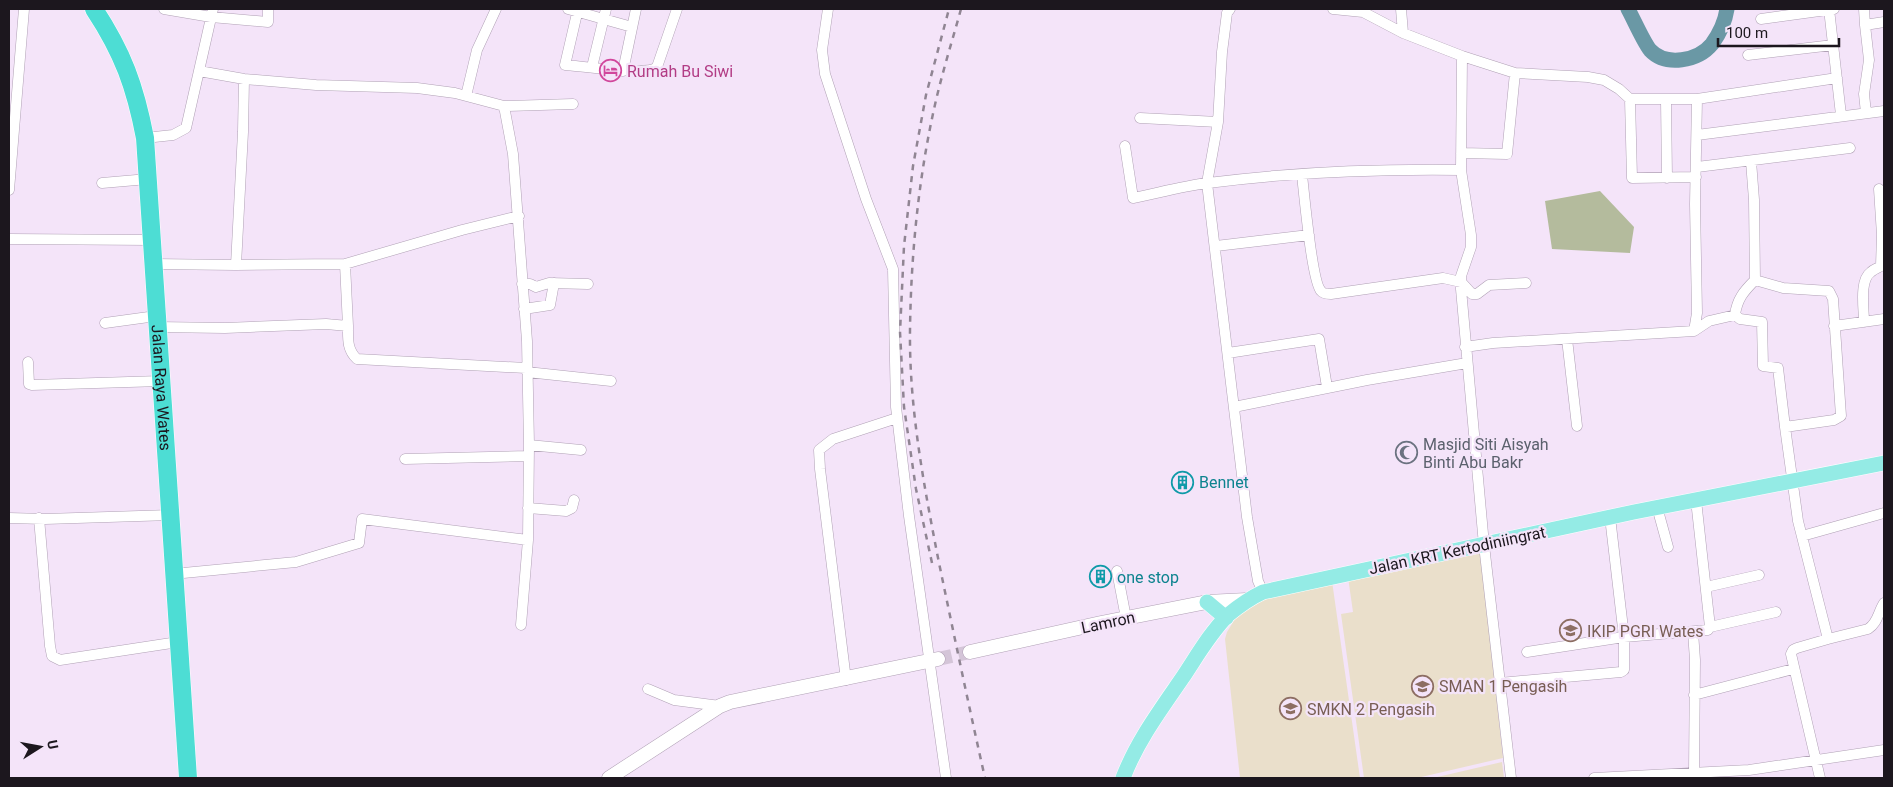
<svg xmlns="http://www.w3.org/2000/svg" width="1893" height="787" font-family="Roboto,sans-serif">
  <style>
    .education { fill: #eadfcb }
    .green { fill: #b4bb9d }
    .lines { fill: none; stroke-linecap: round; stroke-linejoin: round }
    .river { stroke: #6a98a5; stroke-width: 15 }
    .secondary-tunnel { stroke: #d4c5d8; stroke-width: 14; stroke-dasharray: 14 7; stroke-linecap: butt }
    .street-casing { stroke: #b0a1b5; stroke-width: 11 }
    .secondary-casing { stroke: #b0a1b5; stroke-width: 15 }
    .primary-casing { stroke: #fff; stroke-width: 16 }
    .highway-casing { stroke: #fff; stroke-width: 19 }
    .street { stroke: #fff; stroke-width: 10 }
    .secondary { stroke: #fff; stroke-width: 14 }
    .primary { stroke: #94ebe5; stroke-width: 15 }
    .highway { stroke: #4dddd4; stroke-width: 18 }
    .rail { stroke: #908593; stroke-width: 2.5; stroke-dasharray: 6 6; stroke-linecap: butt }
    .labels { text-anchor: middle; stroke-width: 4.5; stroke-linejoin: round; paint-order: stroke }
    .hotel-label { font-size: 16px; fill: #b23c85; stroke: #f4e4f9; text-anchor: start }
    .street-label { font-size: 16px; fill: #1c171e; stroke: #f4e4f9 }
    .worship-label { font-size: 16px; fill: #5b616d; stroke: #f4e4f9; text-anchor: start }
    .culture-label { font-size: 16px; fill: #0d838f; stroke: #f4e4f9; text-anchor: start }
    .education-label { font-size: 16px; fill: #785e54; stroke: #f4e4f9; text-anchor: start }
  </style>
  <rect width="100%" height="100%" fill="#f4e4f9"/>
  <path class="education" d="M1481,551L1503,758L1417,778H1364L1341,614L1353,612L1348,577Z
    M1332,581L1360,778H1240L1225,639L1227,632L1235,619L1250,606L1267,599Z
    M1502,762L1504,778H1433Z"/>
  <path class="green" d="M1600,191L1634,227L1630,253L1552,249L1545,201Z"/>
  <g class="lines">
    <path class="river" d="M1628,9C1634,20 1643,41 1650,50C1666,67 1698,61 1712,44C1720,33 1725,22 1727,9"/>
    <path class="secondary-tunnel" d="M938,659L970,652"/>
    <defs>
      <path id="street" d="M164,9L211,17L268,22V9
        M568,9L632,27
        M578,9L565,65C581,66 648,76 657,67L677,9
        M828,9L822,50L825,74L866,199L893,269L896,407L909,516L946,778
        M1230,9L1227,13L1222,52L1218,122L1207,183L1247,517L1258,581L1263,592
        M1333,9L1363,12L1403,33L1462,56L1461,170L1471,235V247L1461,276V289L1484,545L1511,778
        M1401,9L1403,33
        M1829,9L1841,115
        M1864,9L1865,25
        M1761,19L1834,9
        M1748,55L1833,45
        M1462,56L1515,73L1588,77L1604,80L1619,89L1630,99
        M592,67L606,9
        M199,71L244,79L316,85L417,88L455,93L504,106L573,104
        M623,71L636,9
        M466,96L477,50L496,9
        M1666,100L1667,178
        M504,106L513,154L527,341L529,445L528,540L521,625
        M1866,113L1864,94L1869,60L1865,25L1884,22
        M1140,118L1218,122
        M1697,135L1884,111
        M145,138L173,135L186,128L213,9
        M1125,146L1133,198C1158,193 1183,186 1208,183C1292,172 1377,169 1461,170
        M1461,153L1507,154L1515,73
        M1751,161L1754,200L1755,280L1783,288L1829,291L1833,299L1841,416L1834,420L1785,427L1798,521L1828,639L1797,648L1793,650L1791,654L1820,778
        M1697,167L1850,148
        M1302,175C1304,192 1312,282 1321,291C1323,294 1328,294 1331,294L1443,278L1461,282L1472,294H1477L1489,285L1526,283
        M1696,177L1632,178L1630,99H1697L1837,78
        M102,183L148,179
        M1879,189L1882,235
        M9,190L24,9
        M9,239L152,240
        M1216,246L1309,235
        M153,264L236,265L345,264L462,230L519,216
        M345,264L348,326
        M236,265L243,132L244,79
        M522,284H530L536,287L549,283L588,284
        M524,309L550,305L554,283
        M1735,315L1740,319L1762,322L1763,366L1778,368L1785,427
        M1864,322C1864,309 1859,280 1871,272C1874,269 1878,268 1881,266L1882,235H1884
        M105,323L156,316
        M1834,326L1884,319
        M157,327L225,328L326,324L348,326C348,339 347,350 357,359L526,368
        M1694,331L1697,313L1695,204L1697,99
        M1567,339L1577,426
        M1465,347L1493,343L1694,331L1709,321L1735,315C1737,299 1744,291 1755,280
        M1228,353L1319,339L1327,387
        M28,362L29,384L32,385L161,381
        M527,372L611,381
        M1234,407L1367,380L1467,363
        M529,445L581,450
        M405,459L528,456
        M1657,507L1668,547
        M528,508L566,511L572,508L574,500
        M9,518L45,519L171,515
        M39,518L50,646L52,656L60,660L178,642
        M1802,536L1884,513
        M1117,571L1126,618
        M173,574L296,562L359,543L362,519L528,540
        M1706,587L1759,575
        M1710,627L1776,612
        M1693,632L1695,660L1694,774
        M1828,639L1868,629C1878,623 1878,612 1884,603
        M1527,652L1624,637L1708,630L1710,627L1696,500
        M846,680L820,469L819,450L833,439L897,418
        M1500,683L1621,672L1624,670V637L1610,517
        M648,689L674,700L720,706
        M1694,695L1793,669
        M1594,778L1749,770L1884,750"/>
      <path id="secondary" d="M970,652L1101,623L1207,602L1247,600
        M609,778L720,706L730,702L938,659"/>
      <path id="primary" d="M1207,602L1226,618
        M1123,778C1137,741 1161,709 1183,677C1197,656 1210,633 1228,615C1239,606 1250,598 1263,592L1634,512L1884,463"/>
      <g id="highway">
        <path id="s1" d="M94,9C123,53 135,86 145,138L188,778"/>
      </g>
    </defs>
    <use href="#street" class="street-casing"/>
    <use href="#secondary" class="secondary-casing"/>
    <use href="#primary" class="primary-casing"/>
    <use href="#highway" class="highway-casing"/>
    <use href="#street" class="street"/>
    <use href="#secondary" class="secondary"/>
    <use href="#primary" class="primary"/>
    <use href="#highway" class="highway"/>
    <path class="rail" d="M961,9C953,38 944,67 937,96C919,172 911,252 910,330C909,408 924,486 939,563C954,635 969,707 985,778
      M932,563L916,489L904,407L900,332L904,246L913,166L926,95L949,9"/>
  </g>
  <defs>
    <symbol id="hotel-ring" viewBox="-11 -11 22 22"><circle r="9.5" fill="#f4e4f9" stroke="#d1479c" stroke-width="1.5"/><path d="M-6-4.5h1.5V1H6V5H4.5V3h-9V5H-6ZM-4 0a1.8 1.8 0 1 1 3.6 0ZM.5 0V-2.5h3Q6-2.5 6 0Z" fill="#d1479c"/></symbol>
    <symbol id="mosque-ring" viewBox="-11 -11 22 22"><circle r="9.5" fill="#f4e4f9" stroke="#6b7280" stroke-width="1.5"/><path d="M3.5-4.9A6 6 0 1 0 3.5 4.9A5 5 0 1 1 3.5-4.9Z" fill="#6b7280"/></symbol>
    <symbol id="building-ring" viewBox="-11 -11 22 22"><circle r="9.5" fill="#f4e4f9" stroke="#0f9aa8" stroke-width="1.5"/><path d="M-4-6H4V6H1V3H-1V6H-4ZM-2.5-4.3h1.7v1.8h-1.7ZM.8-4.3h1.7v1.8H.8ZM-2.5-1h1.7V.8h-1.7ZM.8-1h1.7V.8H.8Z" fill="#0f9aa8"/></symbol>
    <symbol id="university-ring" viewBox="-11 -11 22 22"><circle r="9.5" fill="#f4e4f9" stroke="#8d6e63" stroke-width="1.5"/><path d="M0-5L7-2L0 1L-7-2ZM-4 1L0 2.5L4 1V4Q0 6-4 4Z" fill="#8d6e63"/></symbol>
    <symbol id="school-ring" viewBox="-11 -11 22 22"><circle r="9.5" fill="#f4e4f9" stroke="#8d6e63" stroke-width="1.5"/><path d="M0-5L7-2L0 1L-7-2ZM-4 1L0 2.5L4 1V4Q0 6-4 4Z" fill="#8d6e63"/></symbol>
  </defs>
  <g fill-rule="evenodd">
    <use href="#hotel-ring" x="598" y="58" width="25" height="25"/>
    <use href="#mosque-ring" x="1394" y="440" width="25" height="25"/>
    <use href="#building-ring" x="1170" y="470" width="25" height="25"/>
    <use href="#building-ring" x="1088" y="564" width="25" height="25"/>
    <use href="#university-ring" x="1558" y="618" width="25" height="25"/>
    <use href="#school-ring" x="1410" y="674" width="25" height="25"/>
    <use href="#school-ring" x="1278" y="696" width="25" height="25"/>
  </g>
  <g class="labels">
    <g class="hotel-label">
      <text x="627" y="77">Rumah Bu Siwi</text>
    </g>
    <g class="street-label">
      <text dy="6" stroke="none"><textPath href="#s1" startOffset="390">Jalan Raya Wates</textPath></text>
      <text transform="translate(1457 550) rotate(-12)" y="6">Jalan KRT Kertodiniingrat</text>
      <text transform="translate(1108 622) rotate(-12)" y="6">Lamron</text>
    </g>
    <g class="worship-label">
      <text x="1423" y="450">Masjid Siti Aisyah<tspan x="1423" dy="18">Binti Abu Bakr</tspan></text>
    </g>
    <g class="culture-label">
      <text x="1199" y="488">Bennet</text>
      <text x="1117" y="583">one stop</text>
    </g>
    <g class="education-label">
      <text x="1587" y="637">IKIP PGRI Wates</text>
      <text x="1439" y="692">SMAN 1 Pengasih</text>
      <text x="1307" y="715">SMKN 2 Pengasih</text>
    </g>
  </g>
  <rect width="1893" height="787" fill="none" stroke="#1c171e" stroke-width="20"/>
  <g transform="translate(40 747) rotate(79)" stroke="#f4e4f9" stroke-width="4" paint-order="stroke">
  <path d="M0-4L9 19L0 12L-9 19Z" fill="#1c171e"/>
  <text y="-8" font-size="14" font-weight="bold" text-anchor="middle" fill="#1c171e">U</text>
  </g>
  <path d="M1718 38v8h121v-8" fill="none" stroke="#1c171e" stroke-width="2.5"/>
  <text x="1726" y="38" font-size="15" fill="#1c171e" stroke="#f4e4f9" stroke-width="4" paint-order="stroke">100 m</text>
</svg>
